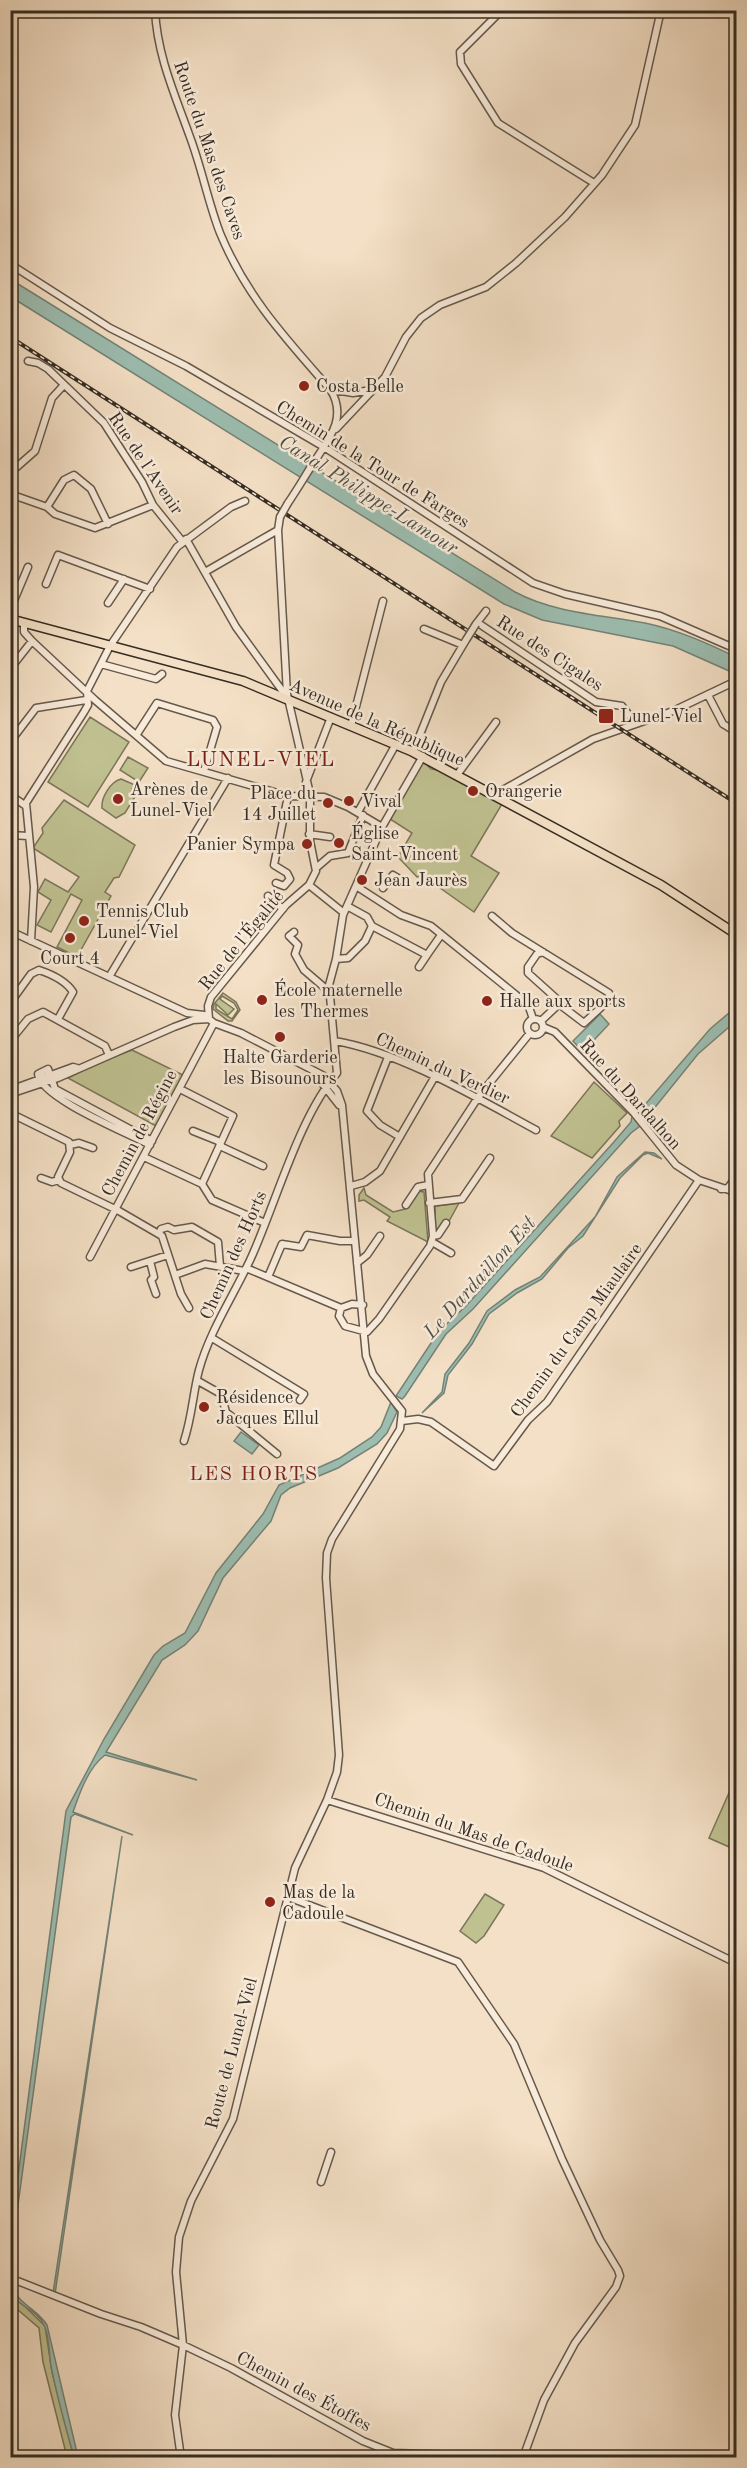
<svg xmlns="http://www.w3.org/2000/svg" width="747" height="2468" font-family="'Old Standard TT',serif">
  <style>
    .green { fill: #c0c191; stroke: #7b765a; stroke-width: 1.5; fill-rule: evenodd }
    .water { fill: #9cbdb0; stroke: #738378; stroke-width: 1.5 }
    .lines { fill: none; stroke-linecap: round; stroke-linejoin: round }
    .stream { stroke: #738378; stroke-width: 1.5 }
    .minor-casing { stroke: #66594c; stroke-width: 9 }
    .major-casing { stroke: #362c23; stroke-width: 11 }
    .minor { stroke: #f8ebda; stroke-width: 6 }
    .major { stroke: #f4e0c6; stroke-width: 8 }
    .rail-casing { stroke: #362c23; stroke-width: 4 }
    .rail { stroke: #f8ebda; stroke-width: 1.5; stroke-dasharray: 4.5; stroke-linecap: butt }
    .minor-bridge-casing { stroke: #66594c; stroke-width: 9; stroke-linecap: butt }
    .minor-bridge { stroke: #f8ebda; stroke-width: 6 }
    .poi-dot { fill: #8f2418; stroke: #f8ebda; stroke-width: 2 }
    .labels { text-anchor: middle; stroke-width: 5; stroke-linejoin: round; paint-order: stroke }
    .street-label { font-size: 18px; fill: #362c23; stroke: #f8ebda }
    .poi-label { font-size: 18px; fill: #362c23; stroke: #f8ebda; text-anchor: start }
    .water-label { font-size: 20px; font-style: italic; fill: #505046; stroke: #f8ebda }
    .neighbourhood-label { font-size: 20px; letter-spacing: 1.5px; fill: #7a1f14; stroke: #f8ebda }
    .quarter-label { font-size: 21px; letter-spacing: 1.5px; fill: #7a1f14; stroke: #f8ebda }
  </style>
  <rect width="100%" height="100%" fill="#f4e0c6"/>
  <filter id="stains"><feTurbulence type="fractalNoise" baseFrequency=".00333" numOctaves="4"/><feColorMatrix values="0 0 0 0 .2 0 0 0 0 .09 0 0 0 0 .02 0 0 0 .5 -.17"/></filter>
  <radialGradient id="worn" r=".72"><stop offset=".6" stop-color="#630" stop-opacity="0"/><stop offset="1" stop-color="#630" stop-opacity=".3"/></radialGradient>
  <path class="green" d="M90,717L129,742L88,807L48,782Z
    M128,757L148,768L139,782L120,770Z
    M423,761L431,769L438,770L502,804L471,856L499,873L474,912L423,876L417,877L398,857L412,833L390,819Z
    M121,779L135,785L132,789L136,795L125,813L116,818L102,808C101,798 110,782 121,779Z
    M64,800L135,845L119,877L114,878L105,892L111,896L77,957L57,947L82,900L71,894L51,932L37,925L51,900L38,892L45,879L68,892L79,877L33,848L43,833L42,828Z
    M223,993L236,1002L240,1010L232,1021H228L213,1009L214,1004ZM222,996L234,1003L238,1010L232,1019L216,1009V1004L228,1015L234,1009L220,999Z
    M132,1050L183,1075L156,1126L68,1078L97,1063Z
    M594,1082L627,1113L619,1121L620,1126L592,1158L551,1136Z
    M364,1188L366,1195L393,1212L405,1209L418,1191L424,1192L428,1242L387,1221L390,1217L364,1200L359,1201V1195Z
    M459,1203L448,1223L435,1233V1206Z
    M736,1777V1850L709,1838Z
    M485,1894L504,1905L484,1936L476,1943L460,1931Z
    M10,2292L45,2326L52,2372L74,2457H67L43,2362L39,2328L11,2304Z"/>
  <path class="water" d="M10,279L515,592C554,613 602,615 645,623C678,630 707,643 736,657V674L673,646L542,620L504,604L11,297Z
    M736,1007V1021L698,1054L644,1121L636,1111L643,1107L710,1029Z
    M600,1014L609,1024L583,1052L573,1041Z
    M632,1116L640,1126L631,1133L473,1309L446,1334L405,1396L402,1399L396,1396L439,1331L466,1306L613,1143L631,1122Z
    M645,1152L654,1153L662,1159L648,1153L643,1155L620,1178L583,1236L568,1248L542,1279L517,1293L489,1314L472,1344L448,1375L444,1393L422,1413L442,1392L445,1374L469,1343L487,1311L515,1290L540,1277L595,1217L617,1177Z
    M391,1402L397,1412L387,1433L377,1444L338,1468L290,1488L281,1495L271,1521L223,1578L198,1631L185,1645L162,1660L106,1752L197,1780L105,1755C88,1768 80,1792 73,1812L133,1835L75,1814L71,1817L11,2256V2229L66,1811L104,1739L154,1655L163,1646L185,1633L216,1573L263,1514L279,1485L340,1458L372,1437L381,1427Z
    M241,1432L259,1445L252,1454L234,1441Z
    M122,1836L55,2294L53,2293Z
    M10,2284C16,2289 16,2296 21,2300C30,2309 40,2314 47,2325L78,2457H74C66,2429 58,2400 52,2371C48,2356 51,2339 44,2325C36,2307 10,2306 10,2284Z"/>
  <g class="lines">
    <path class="stream" d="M10,200V207"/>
    <defs>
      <path id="minor" d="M155,10C157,55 175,95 190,137C202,169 208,202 220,233C246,296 286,339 330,389C348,417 329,439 314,462C305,476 297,490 288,503
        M502,10L460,52L461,64L498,123L594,183
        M10,264L110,328L186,366L324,447L533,583L565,594L660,616L736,649
        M28,361L38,363L48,369L104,423L142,482L153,505L182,541
        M330,389L353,393L371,390
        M336,429L385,377L406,337L421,318L440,305L486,287L516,263L565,217L602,175L635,125L661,10
        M10,473L35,451L52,398L63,386
        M10,494L47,507L55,514L95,528L153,505
        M47,507L64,480L74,475L91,489L108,524
        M186,539L236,627L286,696
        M205,572L278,530
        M46,584L58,555L150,589
        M108,603L124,579
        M10,610L28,567
        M24,623V632L32,641L95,700L166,761L288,796L324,797L348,807L382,827
        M478,623L596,702L622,706L636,724
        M476,624L486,611
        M424,629L463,645
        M101,664L156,679L162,674
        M10,669L32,641
        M708,695L723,724L736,732
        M351,726L383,601
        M137,734L157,703L213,720L217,727L204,771
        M10,742L36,708L86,700
        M413,752L441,682L466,640
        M457,775L496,722
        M306,782L331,717
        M10,795L26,806
        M494,795L593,739L673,711L736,681
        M358,812L396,744
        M309,834L330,837
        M10,835L28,836
        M316,868L330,856L348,853L363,815
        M276,883L284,886L290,879L287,873L274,865L288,796
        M309,885L344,913
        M356,886L401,915L431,926L521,999L529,1007L533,1019
        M383,888L393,875L398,878
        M268,896L283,909
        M347,906L367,917L372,926
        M492,916L512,933L609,993V1000L584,1023L559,1004L558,1000L528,973V967L537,954L543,952
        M372,926L427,955L441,935
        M10,931L187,1013L204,1015L214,1023L241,1033L324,1076L337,1091L342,1105L366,1356L373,1374L402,1411L400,1429L332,1539L327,1553L326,1578L339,1755L337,1772L327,1800L295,1868L233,2119L191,2201L179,2237L176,2272L183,2345L175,2415L181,2458
        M294,932L289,936L298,945L295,954L304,970L325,988
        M31,941L34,887L26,803L84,712L88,705L87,691L110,646L177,547L231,507L245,501
        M336,959L348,958L365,941L372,926
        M419,967L427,955
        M109,977L228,778
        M10,1003L31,974L39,970C51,974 66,981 73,992L58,1019
        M209,1019L208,1006L211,997L286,905L309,885L316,871L310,841V794L287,694L278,530L280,517
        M527 1027a8 8 0 1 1 16 0a8 8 0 1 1-16 0Z
        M541,1021L559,1004
        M543,1027L555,1032L634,1113L676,1165L699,1180L732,1191L736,1187
        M10,1041L28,1019L43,1012L105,1046L109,1055
        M335,1041C400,1052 477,1098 536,1130
        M388,1057L367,1111L380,1125L400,1137
        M314,1073L339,1105
        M180,1089L233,1116L202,1184
        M10,1090L73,1067L77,1068
        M10,1094L58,1078L174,1027L193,1020L209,1019
        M10,1113L69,1142L70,1152L58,1177L61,1183L119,1211L162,1236L181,1294L189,1308
        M193,1131L218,1141L222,1147L263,1166
        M70,1145L79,1143L93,1148
        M150,1145C128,1133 40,1098 38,1074L48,1069L55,1089L152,1141
        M144,1157L202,1184L212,1200L265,1223
        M41,1178L52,1182L59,1180
        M351,1186L365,1182L380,1171L434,1078
        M721,1189L728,1188L736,1177
        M429,1203L462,1199L490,1158
        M406,1205L418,1187L428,1185
        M159,1234L161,1229L168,1227L174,1230L192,1227L218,1242L220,1266
        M433,1236L438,1235L446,1223
        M432,1242L451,1253
        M90,1257L214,1023
        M150,1261L154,1277L151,1280L156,1294
        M357,1263L367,1255L380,1236
        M131,1267L168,1255
        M246,1268L341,1308L352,1304L363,1305
        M175,1275L205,1264L244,1271
        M268,1277L282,1244L301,1247L307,1235L340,1241H354
        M341,1308L339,1316L345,1326L367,1332L379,1319L430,1246L433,1236L428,1174L479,1096L530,1033
        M212,1338L304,1394L300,1400
        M198,1381L221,1394L226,1412L277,1454
        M402,1421L418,1419L431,1422L494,1466L528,1420L547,1402L699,1180
        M184,1441C192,1417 193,1393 199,1370C210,1330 234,1295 251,1258C276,1203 299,1117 337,1073L329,985L336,959L343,915L382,827L423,756
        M327,1800L544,1868L736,1963
        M288,1897L458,1962L514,2044L562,2159L600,2240L618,2270L620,2276L616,2287L575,2343L544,2400L524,2455
        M321,2182L331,2152
        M10,2278L101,2314L141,2327L183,2345L231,2368L363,2441L393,2453L556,2458
        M377,2458L383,2450"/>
      <path id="major" d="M10,619L243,681L411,751L661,885L736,934"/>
    </defs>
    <use href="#minor" class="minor-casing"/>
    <use href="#major" class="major-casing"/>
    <use href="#minor" class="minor"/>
    <use href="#major" class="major"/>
    <defs>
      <path id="rail" d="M10,337L736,803"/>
    </defs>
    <use href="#rail" class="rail-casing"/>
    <use href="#rail" class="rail"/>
    <defs>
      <path id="minor-bridge" d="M280,517L288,503
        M466,640L476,624"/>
    </defs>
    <use href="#minor-bridge" class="minor-bridge-casing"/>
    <use href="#minor-bridge" class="minor-bridge"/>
  </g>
  <g class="poi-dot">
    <circle cx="304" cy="386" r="6"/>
    <rect x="598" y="708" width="16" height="16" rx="3"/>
    <circle cx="473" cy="791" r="6"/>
    <circle cx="118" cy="799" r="6"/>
    <circle cx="349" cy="801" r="6"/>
    <circle cx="328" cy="803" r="6"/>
    <circle cx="339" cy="843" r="6"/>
    <circle cx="307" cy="844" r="6"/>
    <circle cx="362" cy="880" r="6"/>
    <circle cx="84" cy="921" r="6"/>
    <circle cx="70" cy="938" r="6"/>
    <circle cx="262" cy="1000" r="6"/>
    <circle cx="487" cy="1001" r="6"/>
    <circle cx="280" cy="1037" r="6"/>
    <circle cx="204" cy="1407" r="6"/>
    <circle cx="270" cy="1902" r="6"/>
  </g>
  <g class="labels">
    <g class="street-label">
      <text transform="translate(210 150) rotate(71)" y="6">Route du Mas des Caves</text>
      <text transform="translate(146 463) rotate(56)" y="6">Rue de l'Avenir</text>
      <text transform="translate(373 464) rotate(32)" y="6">Chemin de la Tour de Farges</text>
      <text transform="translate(550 653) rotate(33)" y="6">Rue des Cigales</text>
      <text transform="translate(377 722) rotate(24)" y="6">Avenue de la République</text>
      <text transform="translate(241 940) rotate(-51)" y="6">Rue de l'Égalité</text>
      <text transform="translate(443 1068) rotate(25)" y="6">Chemin du Verdier</text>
      <text transform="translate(631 1094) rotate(48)" y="6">Rue du Dardalhon</text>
      <text transform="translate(139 1133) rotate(-62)" y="6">Chemin de Régine</text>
      <text transform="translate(233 1255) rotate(-66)" y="6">Chemin des Horts</text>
      <text transform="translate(576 1330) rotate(-54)" y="6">Chemin du Camp Miaulaire</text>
      <text transform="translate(474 1832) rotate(19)" y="6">Chemin du Mas de Cadoule</text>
      <text transform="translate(231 2053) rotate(-75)" y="6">Route de Lunel-Viel</text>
      <text transform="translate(304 2391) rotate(28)" y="6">Chemin des Étoffes</text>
    </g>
    <g class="poi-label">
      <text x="316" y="392">Costa Belle</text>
      <text x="620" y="722">Lunel-Viel</text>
      <text x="130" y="795">Arènes de<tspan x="130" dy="21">Lunel-Viel</tspan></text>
      <text x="485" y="797">Orangerie</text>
      <text x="316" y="799" text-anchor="end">Place du<tspan x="316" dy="21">14 Juillet</tspan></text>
      <text x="361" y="807">Vival</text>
      <text x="351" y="839">Église<tspan x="351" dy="21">Saint-Vincent</tspan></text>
      <text x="295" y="850" text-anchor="end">Panier Sympa</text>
      <text x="374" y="886">Jean Jaurès</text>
      <text x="96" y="917">Tennis Club<tspan x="96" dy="21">Lunel-Viel</tspan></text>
      <text x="70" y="964" text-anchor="middle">Court 4</text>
      <text x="274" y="996">École maternelle<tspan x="274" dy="21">les Thermes</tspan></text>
      <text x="499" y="1007">Halle aux sports</text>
      <text x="280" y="1063" text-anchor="middle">Halte Garderie<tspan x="280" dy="21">les Bisounours</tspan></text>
      <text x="216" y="1403">Résidence<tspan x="216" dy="21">Jacques Ellul</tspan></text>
      <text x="282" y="1898">Mas de la<tspan x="282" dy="21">Cadoule</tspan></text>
    </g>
    <g class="water-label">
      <text transform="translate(369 494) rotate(32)" y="7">Canal Philippe-Lamour</text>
      <text transform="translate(479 1277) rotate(-48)" y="7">Le Dardaillon Est</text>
    </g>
    <g class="neighbourhood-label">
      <text x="254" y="1480">LES HORTS</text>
    </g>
    <g class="quarter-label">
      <text x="261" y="766">LUNEL-VIEL</text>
    </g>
  </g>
  <rect width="747" height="2468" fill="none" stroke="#f4e0c6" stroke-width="36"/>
  <rect x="12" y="12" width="723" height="2444" fill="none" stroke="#362c23" stroke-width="3"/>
  <rect x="18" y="18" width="711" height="2432" fill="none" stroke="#362c23" stroke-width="1.5"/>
  <rect width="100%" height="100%" filter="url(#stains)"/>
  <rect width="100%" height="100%" fill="url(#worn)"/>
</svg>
